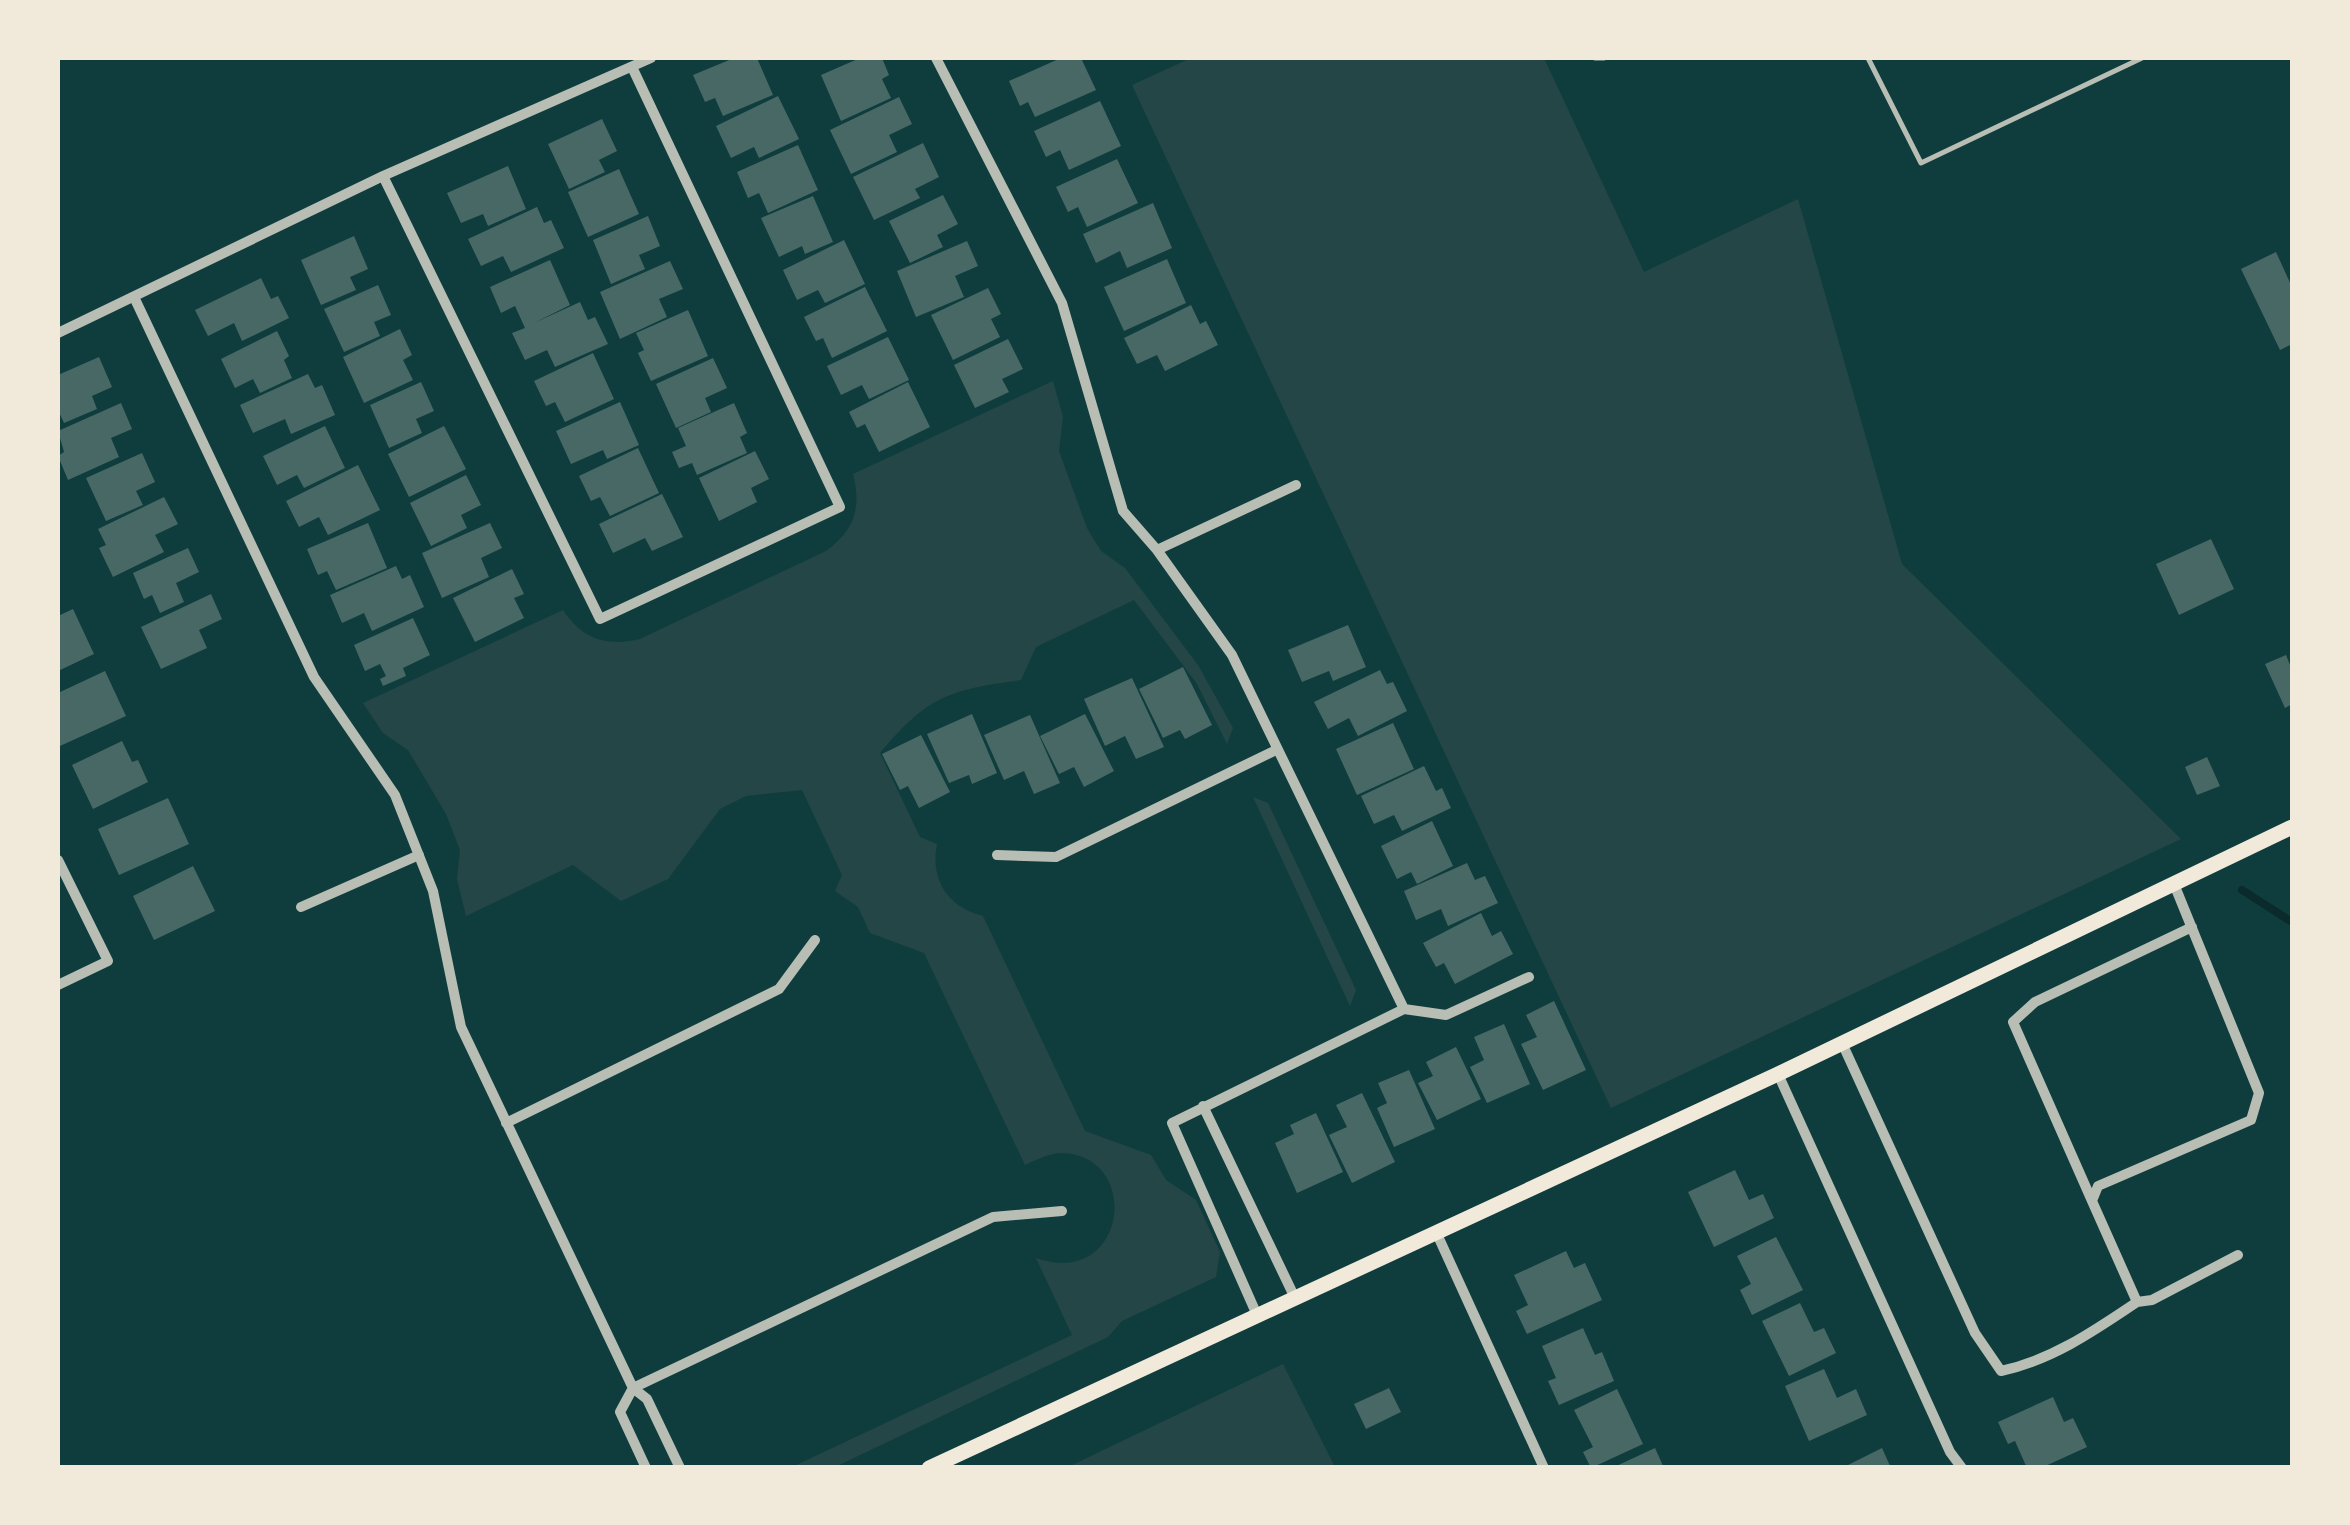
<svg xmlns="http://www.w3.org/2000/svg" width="2350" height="1525" font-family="'IBM Plex Sans',sans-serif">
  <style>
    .green { fill: #244646 }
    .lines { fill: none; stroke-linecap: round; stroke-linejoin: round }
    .stream { stroke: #0a2a2b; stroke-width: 8 }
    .building { fill: #486865 }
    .service { stroke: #b8beb3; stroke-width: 5 }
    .minor { stroke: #b8beb3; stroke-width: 10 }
    .secondary { stroke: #f1e9da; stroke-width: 15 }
  </style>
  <rect width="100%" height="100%" fill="#0f3d3e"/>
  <path class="green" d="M1191,58H1544L1644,272L1798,199L1902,564L2181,839L1611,1108L1132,85Z
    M1053,381L1063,417L1059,451L1087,528L1101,551L1125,568L1198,665L1233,728L1227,744L1197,684L1134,600L1036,647L1021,680C948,690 928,696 880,753L920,837L937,844C930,879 947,907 983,916L1085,1131L1151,1155L1166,1180L1196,1200L1220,1252L1216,1277L1122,1321L1108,1337L835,1467H792L1072,1335L1036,1258C1126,1290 1144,1156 1062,1153C1049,1153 1036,1160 1025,1165L924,953L870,933L858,907L835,891L842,875L802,790L746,796L720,809L668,879L621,901L573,865L466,916L457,879L460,850L446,814L408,750L383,733L363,703L563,610C582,639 606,647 640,639L826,551C854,531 862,508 853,474Z
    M1253,797L1268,803L1356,990L1350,1006Z
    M1283,1364L1335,1467H1068Z"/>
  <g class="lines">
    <path class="stream" d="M2242,890L2292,922"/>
  </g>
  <path class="building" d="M734,58H757L773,95L723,116L715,98L705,102L693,75Z
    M860,58H882L889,75L882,79L891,98L841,121L821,75Z
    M1061,58H1081L1096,90L1035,117L1028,102L1020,106L1009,81Z
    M778,96L799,139L759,158L754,147L731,158L716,126Z
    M899,97L912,124L889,135L897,152L851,174L830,130Z
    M1100,101L1121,146L1069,170L1060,150L1046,157L1034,131Z
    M602,119L617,151L599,160L605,172L569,189L548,144Z
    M923,143L939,177L915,189L920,198L874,220L853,177Z
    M798,145L818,190L768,213L759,193L748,198L737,172Z
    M1117,159L1138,203L1087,227L1078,207L1068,212L1056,187Z
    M508,166L526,209L488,226L483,214L461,223L447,193Z
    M619,169L639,214L588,237L568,192Z
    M943,195L958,224L937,235L943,247L910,263L889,221Z
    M813,196L833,242L805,254L802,246L779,257L761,218Z
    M1153,203L1172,248L1127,268L1120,251L1096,263L1083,234Z
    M537,207L544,223L551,220L564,248L511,272L503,256L481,266L468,239Z
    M648,216L660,246L639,255L645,269L611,284L593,240Z
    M354,236L368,269L350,277L356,290L321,305L301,260Z
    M844,240L865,284L825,303L818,290L797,300L783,270Z
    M967,241L978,266L955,276L964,297L916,317L897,271Z
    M2276,252L2292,287V344L2280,350L2241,269Z
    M1167,259L1186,303L1124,331L1104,287Z
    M550,260L570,305L534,323L580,302L588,320L595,317L608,344L555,367L547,350L525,360L512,333L525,328L515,306L501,313L490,287Z
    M670,261L683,289L659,299L667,317L620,339L600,292Z
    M261,278L271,299L278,296L289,318L242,341L234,323L208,336L195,310Z
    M378,285L391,315L374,322L380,336L344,352L324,309Z
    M865,287L887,331L832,358L823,338L816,341L804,317Z
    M988,288L1001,314L991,319L1000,337L953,360L931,315Z
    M1191,305L1200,324L1206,321L1218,345L1165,371L1157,355L1137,364L1124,338Z
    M688,310L708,356L651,381L638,353L644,350L636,333Z
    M400,329L412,355L403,360L413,380L364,403L343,357Z
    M277,331L289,356L284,360L292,378L260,393L253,379L235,388L221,359Z
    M888,337L909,380L869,399L862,385L841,395L827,366Z
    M1008,339L1023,369L1002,379L1009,392L975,408L954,365Z
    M593,353L614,399L565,422L555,402L546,406L534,381Z
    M99,357L112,387L92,396L97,409L64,423L58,410V375Z
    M713,358L727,388L705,398L711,412L676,428L656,384Z
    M308,374L315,388L322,385L335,415L291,434L285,419L253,433L240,405Z
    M421,382L434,411L416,419L422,433L389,448L370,405Z
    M908,382L930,427L879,452L865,424L857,428L849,412Z
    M620,402L639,445L607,459L603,450L571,464L556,431Z
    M121,403L132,429L111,438L119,457L68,480L58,456L64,452L58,431Z
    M734,403L747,433L740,437L747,453L697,475L692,463L679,468L672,452L686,446L678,428Z
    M325,426L345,468L304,488L297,475L277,485L263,456Z
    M444,426L466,469L409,497L388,454Z
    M638,448L659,493L610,516L600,497L591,501L579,476Z
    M755,451L769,479L751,488L757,502L719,521L699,478Z
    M142,453L155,482L136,491L143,505L106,521L86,478Z
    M358,465L380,510L328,535L319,517L299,527L286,501Z
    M466,475L481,505L461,515L467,528L431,546L410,503Z
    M662,494L683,537L652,551L645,538L613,553L599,524Z
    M164,497L178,524L155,535L164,552L113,577L99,548L106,545L98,529Z
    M368,523L387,568L336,590L327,571L318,575L307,549Z
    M490,523L502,548L481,558L489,577L442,598L422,553Z
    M2211,539L2234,589L2179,615L2156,564Z
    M188,548L199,572L176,583L184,602L160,613L152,595L144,599L133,573Z
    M396,566L402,579L410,575L424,607L372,631L364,613L342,623L330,595Z
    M512,569L524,594L514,598L524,618L475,642L453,598Z
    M211,594L222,619L199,630L207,648L161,669L141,627Z
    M73,609L94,654L58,671V616Z
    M413,618L430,655L403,668L406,676L383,686L380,679L386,676L380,664L365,671L354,645Z
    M1348,625L1366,667L1333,681L1329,671L1302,682L1288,650Z
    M2286,655L2292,670V704L2285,708L2265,664Z
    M1183,667L1212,725L1185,739L1180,730L1163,738L1139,689Z
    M1380,670L1387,684L1393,682L1407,711L1358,736L1349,718L1328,729L1314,702Z
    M105,671L126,716L60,746L58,693Z
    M1132,678L1164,747L1136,759L1125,736L1105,746L1084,699Z
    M972,714L997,773L972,784L969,775L949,783L927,734Z
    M1085,714L1114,771L1084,787L1074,767L1059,774L1040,736Z
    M1030,715L1060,783L1034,794L1024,771L1004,780L984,735Z
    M1393,723L1414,769L1357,795L1336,749Z
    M921,735L950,792L919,808L908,786L900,790L882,754Z
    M122,741L132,762L138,760L148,782L93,809L72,765Z
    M2207,757L2220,786L2197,795L2185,767Z
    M1424,766L1436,791L1442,788L1451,808L1402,831L1394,815L1374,824L1361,796Z
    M168,798L189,844L119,875L98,829Z
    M1432,821L1453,866L1417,884L1411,872L1397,879L1381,846Z
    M1467,863L1475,880L1485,876L1498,903L1448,926L1441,909L1416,920L1404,891Z
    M193,866L215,911L154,940L133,896Z
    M1481,913L1492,936L1501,931L1513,954L1455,984L1444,963L1436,967L1423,943Z
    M1554,1001L1586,1070L1543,1090L1521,1044L1537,1037L1526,1015Z
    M1504,1024L1530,1084L1487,1103L1470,1067L1484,1060L1474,1037Z
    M1456,1047L1481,1099L1437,1120L1418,1083L1433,1076L1426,1062Z
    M1409,1070L1435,1129L1394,1147L1377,1108L1387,1103L1378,1083Z
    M1362,1093L1395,1162L1352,1183L1329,1135L1347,1127L1336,1105Z
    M1316,1113L1343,1172L1297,1193L1275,1143L1294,1134L1290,1125Z
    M1735,1170L1749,1200L1763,1194L1774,1218L1714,1247L1688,1192Z
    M1776,1237L1803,1290L1752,1315L1740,1290L1751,1284L1737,1256Z
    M1566,1251L1574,1268L1585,1263L1602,1300L1527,1334L1516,1311L1528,1305L1514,1275Z
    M1800,1303L1814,1332L1824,1328L1836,1353L1789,1376L1762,1321Z
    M1583,1328L1595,1355L1602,1352L1614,1381L1559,1405L1548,1381L1556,1378L1542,1346Z
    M1824,1369L1837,1398L1856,1389L1867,1415L1809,1441L1785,1386Z
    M1389,1388L1401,1412L1366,1429L1354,1404Z
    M1617,1389L1643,1444L1591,1468L1583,1452L1593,1447L1574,1410Z
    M2053,1397L2064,1422L2073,1418L2087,1447L2041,1468H2027L2015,1441L2008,1444L1998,1422Z
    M1655,1448L1664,1468H1612Z
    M1882,1448L1891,1468H1842Z"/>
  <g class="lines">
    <path class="service" d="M1595,58H1604
      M1868,58L1921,163L2142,58"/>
    <path class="minor" d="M936,58L1062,303L1123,511L1157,550L1232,655L1404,1009
      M383,176L600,619L840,507L632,67
      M134,297L314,677L395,795L433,891L461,1027L633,1388L647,1399L680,1468
      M58,333L383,176L651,58
      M1157,550L1296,485
      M997,855L1056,857L1276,750
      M58,860L108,961L58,985
      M2174,884L2259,1093L2251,1120L2098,1186L2092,1201L2137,1302L2152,1300L2238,1255
      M301,907L419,855
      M1842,1043L1975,1333L2001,1371C2052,1360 2094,1331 2137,1302
      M1778,1074L1950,1452L1962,1468
      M1203,1106L1295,1298
      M506,1123L779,989L815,940
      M2092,1201L2013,1022L2035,1002L2192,927
      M1437,1234L1544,1468
      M1257,1315L1172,1123L1404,1009L1446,1015L1529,977
      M633,1388L993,1217L1062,1211
      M633,1388L620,1412L646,1468"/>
    <path class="secondary" d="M929,1468L1778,1074L2292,827"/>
  </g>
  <rect width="2350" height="1525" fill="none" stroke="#f1e9da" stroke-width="120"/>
</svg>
